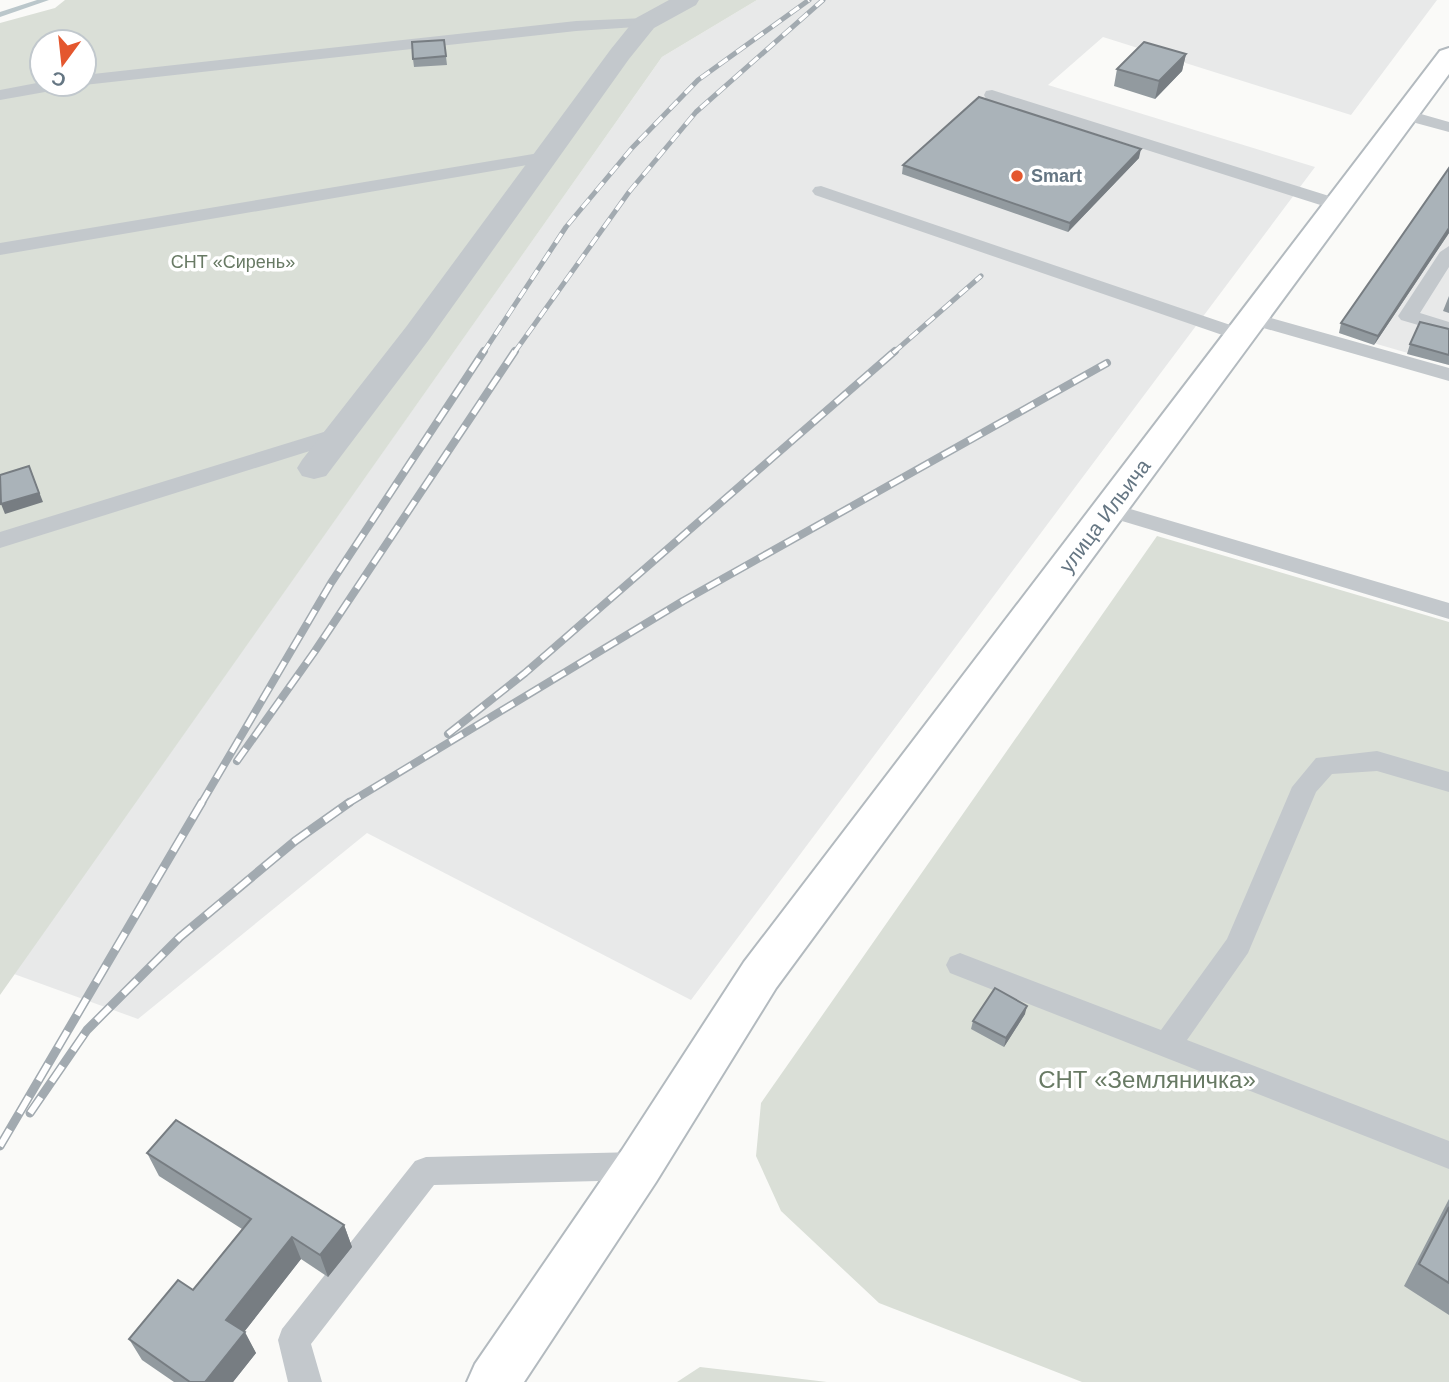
<svg xmlns="http://www.w3.org/2000/svg" width="1449" height="1382" font-family="Helvetica,sans-serif">
  <style>
    .built { fill: #e8e9e9 }
    .green { fill: #dadfd7; fill-rule: evenodd }
    .lines { fill: none; stroke-linecap: round; stroke-linejoin: round }
    .stream { fill: #bbc7cb; fill-rule: evenodd }
    .secondary-casing { stroke: #b3babf; stroke-width: 4 }
    .service { fill: #c3c8cc; fill-rule: evenodd }
    .minor { fill: #c3c8cc; fill-rule: evenodd }
    .secondary { fill: #fff; fill-rule: evenodd }
    .rail-far2-casing { stroke: #a2aab0; stroke-width: 5 }
    .rail-far1-casing { stroke: #a2aab0; stroke-width: 8 }
    .rail-casing { stroke: #a2aab0; stroke-width: 9 }
    .rail-far2 { stroke: #fff; stroke-width: 3.5; stroke-dasharray: 11; stroke-linecap: butt }
    .rail-far1 { stroke: #fff; stroke-width: 5; stroke-dasharray: 15; stroke-linecap: butt }
    .rail { stroke: #fff; stroke-width: 6; stroke-dasharray: 19; stroke-linecap: butt }
    .wall { fill: #929a9f }
    .shaded-wall { fill: #777d82 }
    .building { fill: #aab3b9; stroke: #777d82; stroke-width: 2 }
    .poi-dot { fill: #e4572e; stroke: #fff; stroke-width: 2.5 }
    .labels { text-anchor: middle; stroke-width: 7; stroke-linejoin: round; paint-order: stroke }
    .far-poi-label { font-size: 18px; font-weight: bold; fill: #657683; stroke: #fff; text-anchor: start }
    .far-park-label { font-size: 18px; fill: #687a64; stroke: #fff }
    .street-label { font-size: 21px; fill: #657683; stroke: #fff }
    .near-park-label { font-size: 24px; fill: #687a64; stroke: #fff }
  </style>
  <rect width="100%" height="100%" fill="#fafaf8"/>
  <path class="built" d="M757,0H1437L1351,115L1103,37L1048,85L1315,167L691,1000L367,833L138,1019L14,974L662,57Z
    M1449,173V365L1339,333Z"/>
  <path class="green" d="M65,0H757L662,57L0,995V23L55,8ZM42,42H84V84H42Z
    M1157,536L1449,622V1382H1082L879,1303L781,1211L756,1156L761,1103Z
    M700,1367L827,1382H677Z"/>
  <g class="lines">
    <path class="stream" d="M37,0H49L0,17V12Z"/>
    <defs>
      <path id="secondary" d="M1449,48V74L776,988L656,1182L524,1382H467L475,1364L622,1150L744,962L1440,51Z"/>
    </defs>
    <use href="#secondary" class="secondary-casing"/>
    <path class="service" d="M645,18L651,20L653,23L651,26L576,31L84,85L80,84H84V75L576,21Z
      M42,82L70,84L62,89L0,100V90Z
      M992,90L1345,201L1348,205L1345,209H1333L986,99L984,95L986,91Z
      M1407,110L1449,122V132L1401,119L1398,115Z
      M545,152L554,157L551,161L0,255V243Z
      M821,186L1248,331L1251,335L1248,339H1234L815,195L812,191L815,187Z
      M1449,246V267L1420,313L1449,322V334L1401,320L1398,316L1440,252Z
      M1253,313L1449,368V381L1246,323L1243,319L1246,315Z
      M340,427L348,429L351,434L348,439L0,548V532Z
      M1110,503L1449,603V619L1102,515L1099,510L1102,505Z
      M1377,751L1449,772V792L1377,771L1332,774L1316,792L1248,953L1187,1040L1449,1141V1169L950,973L946,965L950,957L960,953L1161,1030L1227,939L1292,787L1316,758Z
      M639,1152L650,1156L654,1166L650,1176L639,1180L434,1185L311,1344L322,1382H288L278,1340L282,1329L415,1161L426,1157Z"/>
    <path class="minor" d="M669,0H699L696,5L654,28L629,59L428,341L326,476L314,479L302,476L297,468L302,460L406,327L611,49L636,18Z"/>
    <use href="#secondary" class="secondary"/>
    <defs>
      <path id="rail-far2" d="M483,353L566,227L632,148L698,80L809,0
        M514,353L629,192L696,112L823,0
        M893,353L981,276"/>
      <path id="rail-far1" d="M448,734L525,673L895,351
        M237,761L315,651L515,351
        M201,804L331,583L484,351
        M347,804L683,601L1107,363"/>
      <path id="rail" d="M30,1113L87,1030L180,937L295,841L350,802
        M0,1146L202,802"/>
    </defs>
    <use href="#rail-far2" class="rail-far2-casing"/>
    <use href="#rail-far1" class="rail-far1-casing"/>
    <use href="#rail" class="rail-casing"/>
    <use href="#rail-far2" class="rail-far2"/>
    <use href="#rail-far1" class="rail-far1"/>
    <use href="#rail" class="rail"/>
  </g>
  <path class="wall" d="M444,40L447,65L414,67L413,59Z
    M1186,54L1182,71L1155,99L1114,86L1117,69Z
    M1139,158L1068,232L902,174L903,165Z
    M1449,168V233L1374,345L1339,333L1341,323Z
    M1449,296V313L1443,311Z
    M1449,329V365L1407,354L1410,344Z
    M1025,1014L1004,1047L971,1029L973,1021Z
    M147,1153L344,1225L352,1247L328,1277L301,1259L244,1332L256,1353L233,1382H174L142,1360L129,1339L193,1290L242,1229L159,1176Z
    M1449,1199V1315L1404,1286Z"/>
  <path class="shaded-wall" d="M1186,54L1182,71L1155,99L1159,81Z
    M1141,149L1139,158L1068,232L1070,223Z
    M1449,228V233L1374,345L1378,336Z
    M29,466L43,502L5,514L1,504Z
    M1027,1006L1025,1014L1004,1047L1006,1038Z
    M344,1225L352,1247L328,1277L320,1255Z
    M292,1237L301,1259L237,1341L226,1320Z
    M245,1332L256,1353L233,1382H205Z"/>
  <path class="building" d="M444,40L446,56L413,59L412,42Z
    M1144,42L1186,54L1159,81L1117,69Z
    M979,97L1141,149L1070,223L903,165Z
    M1449,168V228L1378,336L1341,323Z
    M1420,322L1449,329V355L1410,344Z
    M29,466L39,493L1,504L0,475Z
    M995,988L1027,1006L1006,1038L973,1021Z
    M176,1120L344,1225L320,1255L292,1237L226,1320L245,1332L205,1382H190L129,1339L178,1280L193,1290L251,1219L147,1153Z
    M1449,1207V1283L1419,1264Z"/>
  <circle class="poi-dot" cx="1017" cy="176" r="7"/>
  <g class="labels">
    <g class="far-poi-label">
      <text x="1031" y="182">Smart</text>
    </g>
    <g class="far-park-label">
      <text x="233" y="268">СНТ «Сирень»</text>
    </g>
    <g class="street-label">
      <text transform="translate(1105 516) rotate(-53)" y="7">улица Ильича</text>
    </g>
    <g class="near-park-label">
      <text x="1147" y="1088">СНТ «Земляничка»</text>
    </g>
  </g>
  <g transform="translate(63 63) rotate(195)"><circle r="33" fill="#ffffff" stroke="#c1c8cd" stroke-width="2"/>
  <path d="M0-5L12 26L0 18L-12 26Z" fill="#e4572e"/>
  <text y="-10" font-size="19" font-weight="bold" text-anchor="middle" fill="#657683">С</text>
  </g>
</svg>
